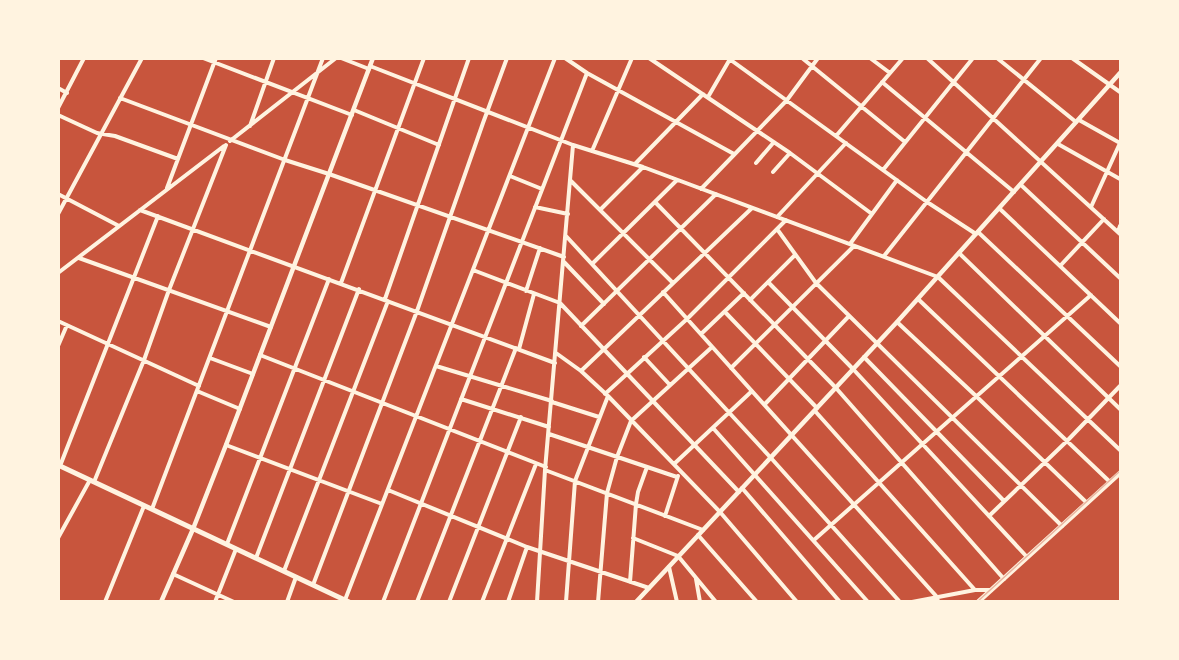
<svg xmlns="http://www.w3.org/2000/svg" width="1179" height="660" font-family="'DM Sans',sans-serif">
  <style>
    .lines { fill: none; stroke-linecap: round; stroke-linejoin: round }
    .minor { stroke: #fff3e0; stroke-width: 4 }
    .tertiary { stroke: #fff3e0; stroke-width: 4.5 }
    .secondary { stroke: #fff3e0; stroke-width: 5 }
    .tram { stroke: #e9b49f; stroke-width: 1.5 }
  </style>
  <rect width="100%" height="100%" fill="#c8553d"/>
  <g class="lines">
    <path class="minor" d="M203,58L352,115
      M341,58L369,69
      M565,58L587,73L734,154
      M649,58L790,153L872,214
      M728,58L927,202L976,234
      M802,58L905,142
      M870,58L890,73
      M927,58L1120,234
      M997,58L1076,122
      M1072,58L1120,92
      M370,66L573,145L643,167L938,277L1120,450
      M882,82L1014,192
      M58,88L67,93
      M708,97L730,59
      M120,98L285,160L329,174L564,257
      M58,108L84,58
      M354,110L439,145
      M58,115L97,133L115,136L178,159
      M1079,120L1120,143L1091,207
      M250,126L274,58
      M836,136L903,58
      M230,141L336,58
      M1058,144L1120,179
      M592,151L632,58
      M756,163L774,142
      M635,164L703,94
      M883,170L973,58
      M773,172L790,153
      M510,176L542,189
      M571,181L673,283
      M1021,185L1120,278
      M167,188L216,58
      M701,189L787,100L818,58
      M58,194L119,226
      M655,202L836,388L1004,579
      M535,207L568,214
      M1000,209L1120,323
      M140,210L555,363
      M600,210L643,167
      M58,214L142,58
      M777,217L846,143
      M777,229L816,283L1062,526
      M978,232L1120,366
      M1118,232L1120,226
      M566,236L771,458L900,602
      M850,244L897,180
      M959,253L1120,409
      M884,256L1041,58
      M79,258L271,327
      M564,262L604,304
      M592,264L677,180
      M1060,266L1104,219
      M473,270L560,303L739,492
      M58,273L224,146
      M768,282L853,369L1027,557
      M341,283L424,58
      M526,291L540,248
      M663,292L937,597L938,602
      M385,299L469,58
      M918,299L1110,482
      M750,300L795,255
      M725,312L817,408
      M58,321L199,386
      M897,322L976,396L1087,503
      M581,326L716,194
      M701,334L744,293
      M58,346L67,325
      M519,349L534,294
      M556,353L581,371L608,396L720,512L797,602
      M260,355L546,467
      M644,357L670,385
      M864,357L1004,501
      M210,358L253,374
      M436,366L552,401
      M731,368L854,246
      M581,371L752,208
      M197,391L240,409
      M605,394L687,319L786,220
      M461,399L549,427
      M552,402L599,417
      M765,404L849,316
      M815,411L975,590
      M713,428L868,602
      M549,434L677,477
      M226,445L382,504
      M674,464L752,391
      M60,466L158,216
      M545,470L703,530
      M94,482L144,360L169,290L226,145
      M742,488L840,602
      M388,490L527,547L649,588
      M152,509L323,58
      M665,516L678,476
      M989,516L1067,441L1120,386
      M698,535L757,602
      M58,538L90,480
      M633,538L678,556L716,602
      M814,540L1091,295
      M227,544L329,279
      M256,558L359,289
      M669,567L677,602
      M284,571L388,301
      M173,574L234,602
      M696,579L700,602
      M630,582L636,504L638,492L647,467
      M313,585L417,311L483,123L507,58
      M345,600L555,58
      M105,602L144,506
      M215,602L236,549
      M287,602L296,577
      M383,602L587,73
      M417,602L516,348
      M449,602L521,417
      M482,602L536,464
      M508,602L527,547
      M537,602L545,470L573,145
      M566,602L575,481L608,396
      M598,602L607,493L617,457L631,421L712,347
      M912,602L975,590H991"/>
    <path class="tertiary" d="M161,602L193,529L226,445L373,58
      M636,602L897,322L1120,73"/>
    <path class="secondary" d="M58,465L349,602
      M978,602L1120,473"/>
    <path class="tram" d="M977,602L1120,471"/>
  </g>
  <rect width="1179" height="660" fill="none" stroke="#fff3e0" stroke-width="120"/>
</svg>
